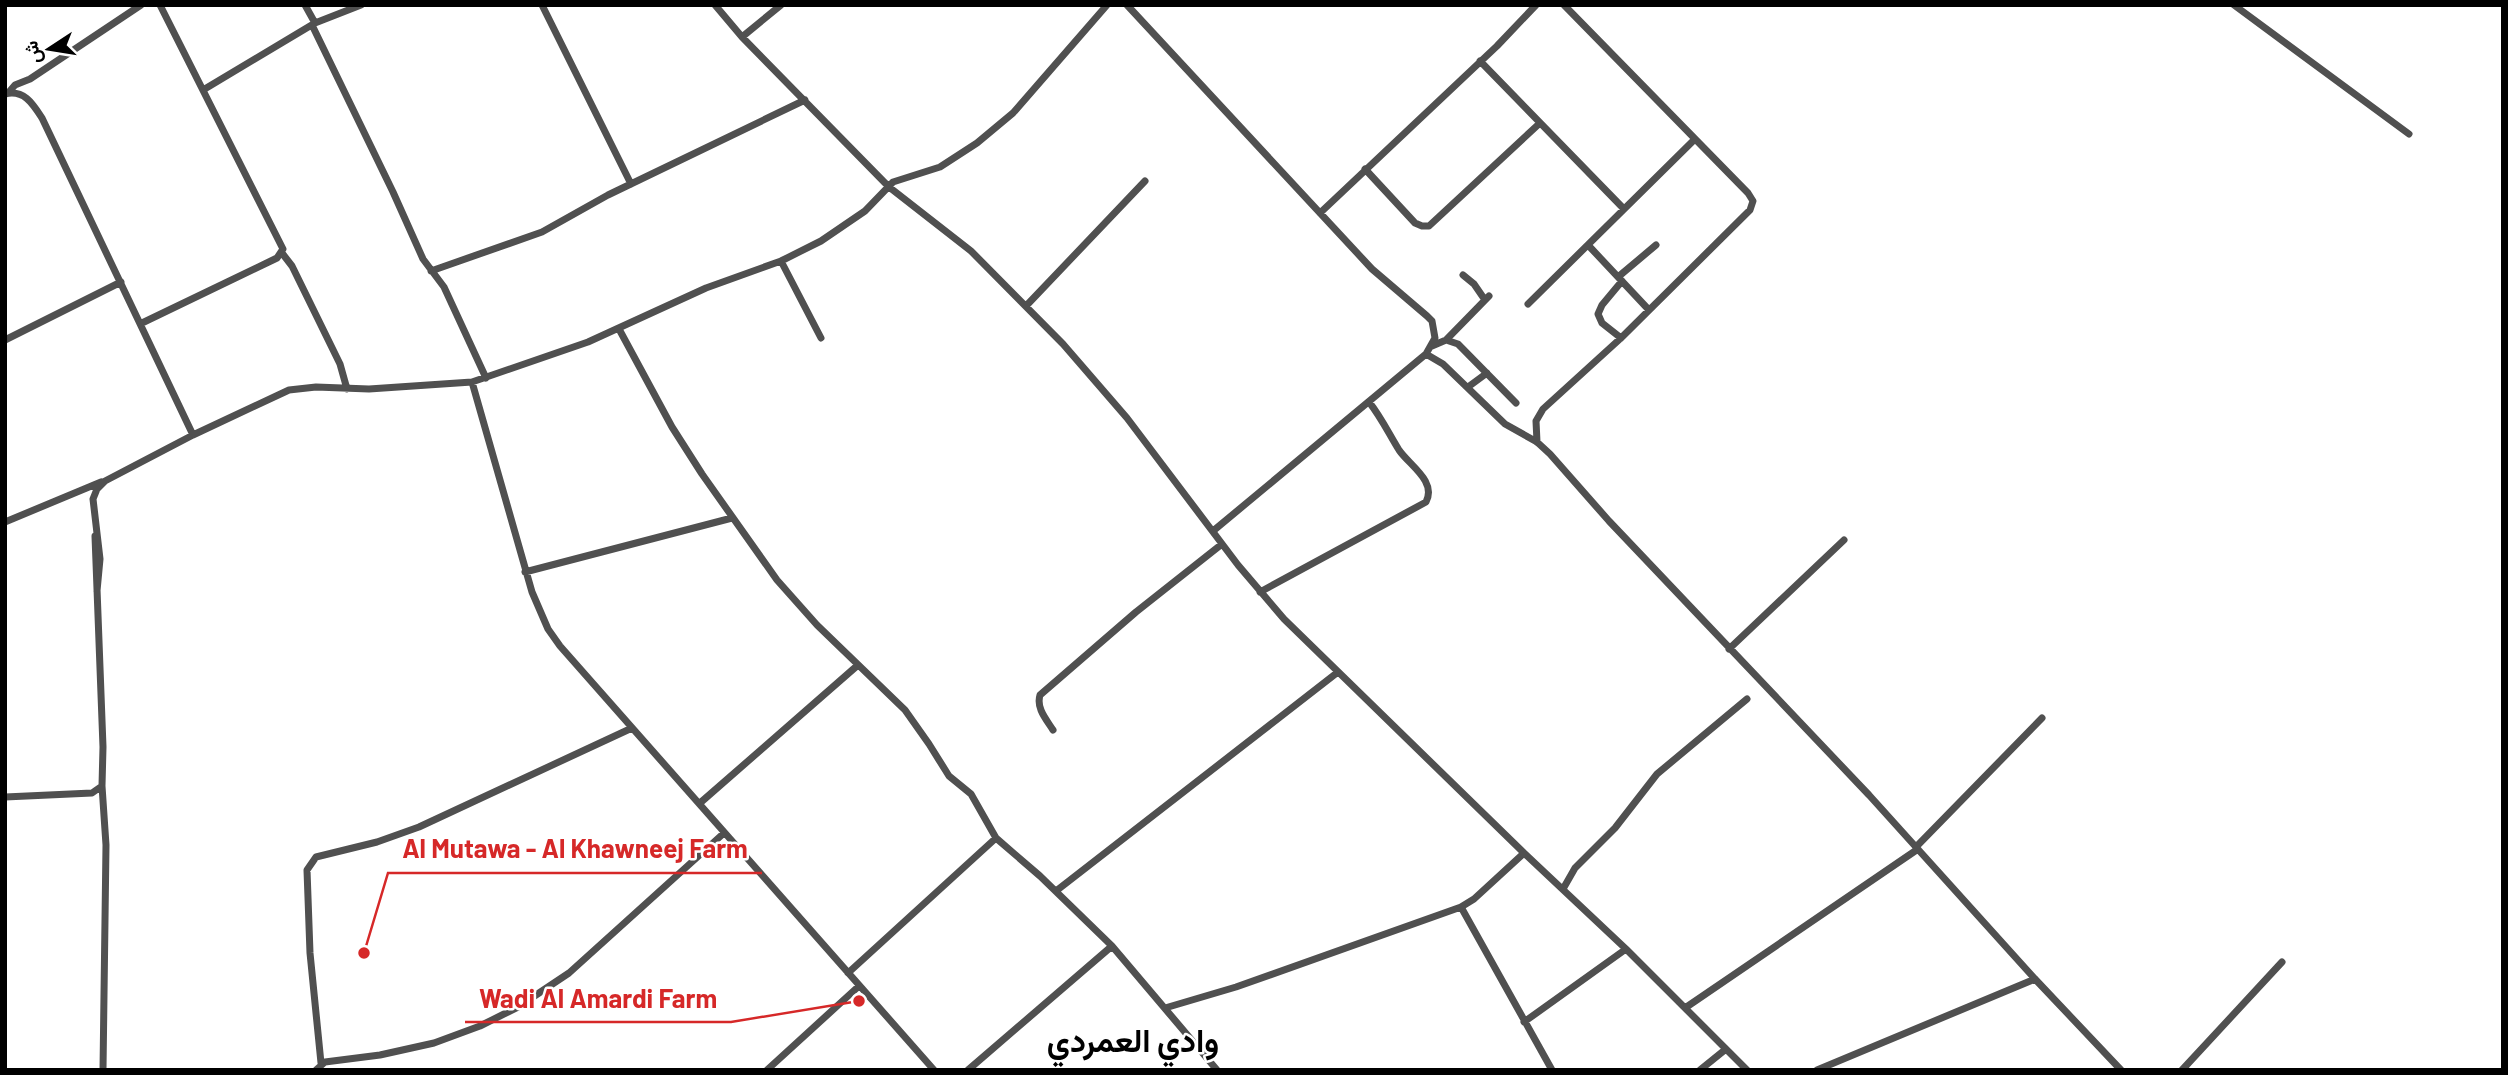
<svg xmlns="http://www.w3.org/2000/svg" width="2508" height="1075" font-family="Barlow,Vazirmatn,sans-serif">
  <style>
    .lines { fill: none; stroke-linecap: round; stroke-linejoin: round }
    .minor { stroke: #505050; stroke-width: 7 }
    .labels { text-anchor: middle; stroke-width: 5; stroke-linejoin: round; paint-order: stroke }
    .district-label { font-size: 32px; font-weight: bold; fill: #000; stroke: #fff }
    .leader { fill: none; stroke: #d62828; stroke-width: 2.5 }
    .callout-dot { fill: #d62828; stroke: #fff; stroke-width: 2.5 }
    .callout-label { font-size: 26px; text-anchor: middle; font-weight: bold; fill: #d62828; stroke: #fff; stroke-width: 5; stroke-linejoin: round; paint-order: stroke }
  </style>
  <rect width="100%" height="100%" fill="#fff"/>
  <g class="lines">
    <path class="minor" d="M305,5L315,23
      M542,5L631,184
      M715,5L742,37L889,187L971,251L1063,344L1127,418L1238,565L1284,619L1524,853L1626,949L1747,1070
      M1127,5L1372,269L1427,316L1432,321L1435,338L1426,354L1213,531
      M2234,5L2409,134
      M312,25L393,192L423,259L444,287L486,378
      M742,37L781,5
      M1480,61L1624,209
      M203,90L315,23L361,5
      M9,92L15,85L30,79L141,5
      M5,94C24,89 33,104 42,118L193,435
      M1365,169L1415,223L1422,226H1429L1540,123
      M1320,213L1497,46L1536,5
      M1588,245L1649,310
      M282,253L292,266L340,364L347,389
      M781,261L821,338
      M431,271L542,232L608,195L805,100
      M1463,275L1474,284L1485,300
      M1618,277L1656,245
      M1528,304L1695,139
      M1026,306L1145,181
      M142,323L277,258L283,249L160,5
      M619,329L672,427L702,474L777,580L817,625L905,710L929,744L949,776L971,794L996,838L1040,876L1112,946L1217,1070
      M1621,338L1602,323L1598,314L1602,305L1622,281
      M5,340L121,282
      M1446,340L1489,296
      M1432,346L1446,340L1458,344L1516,403
      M1426,354L1443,364L1505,424L1537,442L1550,454L1609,521L1869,795L2035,979L2121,1070
      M472,382L532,592L548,629L560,646L934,1070
      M1468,387L1487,373
      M1537,442L1536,421L1543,409L1621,338L1750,210L1753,201L1748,193L1564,5
      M5,522L101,482
      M525,572L732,518
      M97,591L100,559L93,499L97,489L105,481L193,435L289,390L316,387L369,389L472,382L588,342L706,288L781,261L821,241L865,211L893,182L940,167L977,143L1013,113L1107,5
      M1260,592L1426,502C1437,481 1409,465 1399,450C1389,434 1381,417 1369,402
      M1729,649L1844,540
      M1053,730C1046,719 1036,708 1040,695L1136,612L1222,544
      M102,786L106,845L103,1070
      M5,797L92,793L102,786L103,747L95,536
      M700,803L858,665
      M1916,847L2042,718
      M1563,889L1575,868L1615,828L1657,774L1747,699
      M1056,891L1338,672
      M1461,907L1552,1070
      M848,973L996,838
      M1165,1008L1236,987L1461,907L1474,899L1524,853
      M1685,1008L1918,849
      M1524,1022L1626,949
      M321,1063L310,953L307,870L316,857L377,842L419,827L632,728
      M316,1070L325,1062L380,1055L434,1043L480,1026L518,1007L569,973L724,833
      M767,1070L859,986
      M968,1070L1112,946
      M1700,1070L1726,1049
      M1817,1070L2035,979
      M2182,1070L2282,962"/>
  </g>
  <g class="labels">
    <g class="district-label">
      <text x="1133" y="1052">وادي العمردي</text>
    </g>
  </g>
  <path class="leader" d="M364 953L388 873H762M859 1001L731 1022H465"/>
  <g class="callout-dot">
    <circle cx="364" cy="953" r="7"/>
    <circle cx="859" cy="1001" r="7"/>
  </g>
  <g class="callout-label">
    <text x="575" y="858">Al Mutawa - Al Khawneej Farm</text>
    <text x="598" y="1008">Wadi Al Amardi Farm</text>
  </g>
  <rect width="2508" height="1075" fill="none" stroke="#000000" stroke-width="14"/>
  <g transform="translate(49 49) rotate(258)" stroke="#ffffff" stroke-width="5" paint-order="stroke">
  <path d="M0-5L12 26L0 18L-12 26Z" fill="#000000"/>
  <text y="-10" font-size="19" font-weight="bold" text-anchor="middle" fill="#000000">ش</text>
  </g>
</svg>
